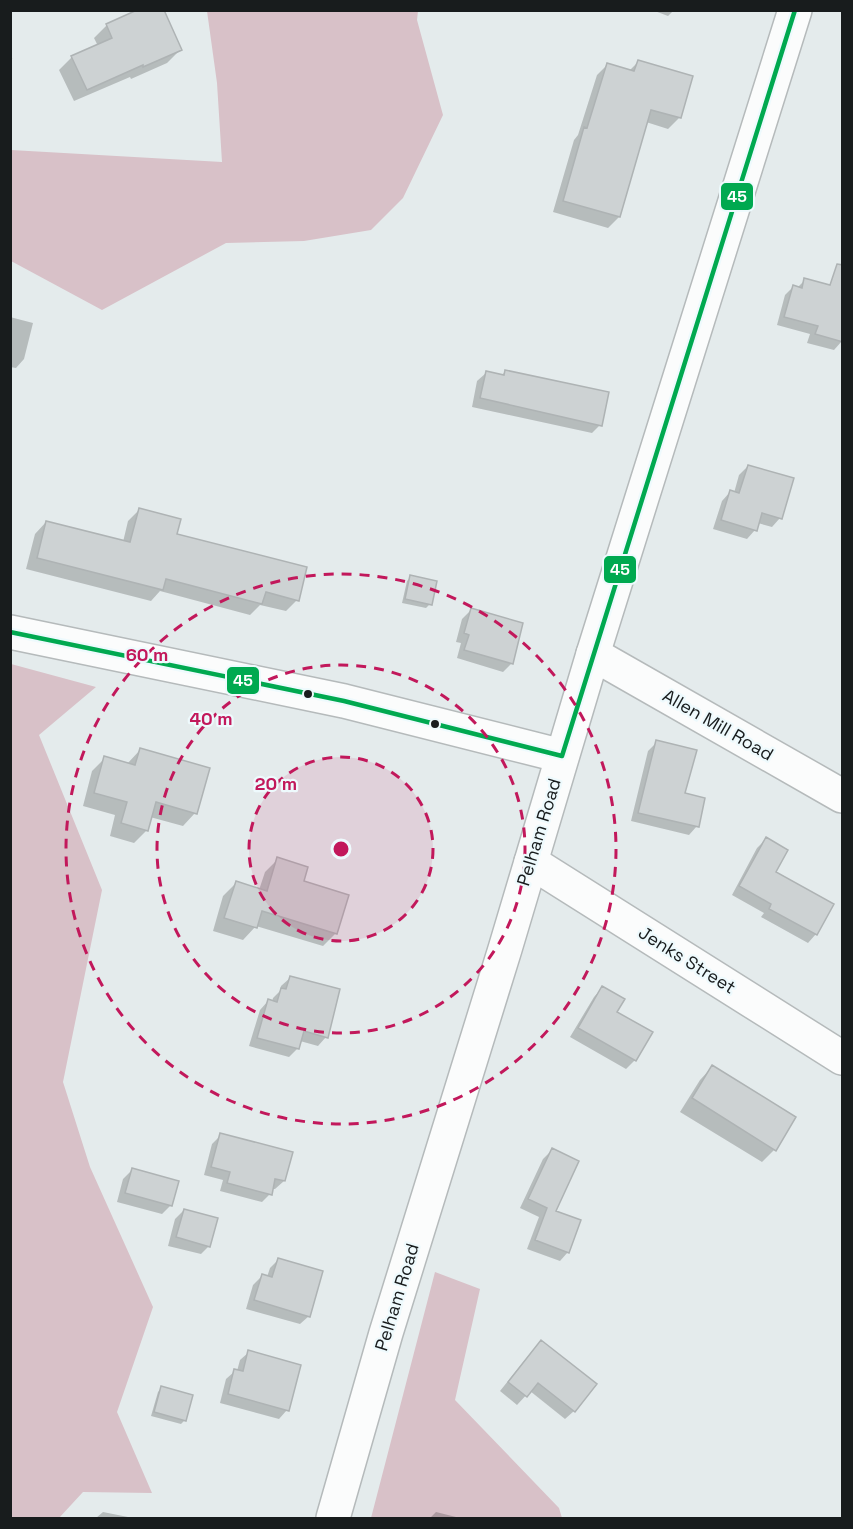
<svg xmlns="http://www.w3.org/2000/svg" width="853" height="1529" font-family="'Space Grotesk',sans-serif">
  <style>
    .forest { fill: #d8c1c8 }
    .shadow { fill: #0003 }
    .building { fill: #cdd2d3; stroke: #aeb3b4; stroke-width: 1.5 }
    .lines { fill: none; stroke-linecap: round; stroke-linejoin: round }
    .street-casing { stroke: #b5babb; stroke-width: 36 }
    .secondary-casing { stroke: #b5babb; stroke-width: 36 }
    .path { stroke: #c9cbcb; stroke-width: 4; stroke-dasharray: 1.5 4.5; stroke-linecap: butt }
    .street { stroke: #fbfcfc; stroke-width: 33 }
    .secondary { stroke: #fbfcfc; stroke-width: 33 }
    .bus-1-casing { stroke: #eefafd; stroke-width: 9 }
    .bus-1 { stroke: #00a950; stroke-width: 4.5 }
    .ring { fill: none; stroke: #c2185b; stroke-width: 3; stroke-dasharray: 10 8 }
    .bus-dot { fill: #181c1d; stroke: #eefafd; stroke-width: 2 }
    .labels { text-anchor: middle; stroke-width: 4.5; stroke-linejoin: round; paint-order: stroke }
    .street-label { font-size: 18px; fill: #181c1d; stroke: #eefafd }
    .centre { fill: #c2185b; stroke: #eefafd; stroke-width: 3 }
    .ring-label { font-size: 18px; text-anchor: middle; font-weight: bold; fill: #c2185b; stroke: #eefafd; stroke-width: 4.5; stroke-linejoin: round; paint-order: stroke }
    .line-badge { stroke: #eefafd; stroke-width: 2 }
    .badge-label { font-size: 16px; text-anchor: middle; font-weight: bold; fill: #fff }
  </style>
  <rect width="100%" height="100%" fill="#e4ebec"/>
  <path class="forest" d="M207,11H418L417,20L443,115L403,198L371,230L304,241L226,243L102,310L11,261V150L222,162L217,83Z
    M11,664L96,687L39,735L102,890L63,1082L90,1167L153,1307L117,1412L152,1493L83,1492L59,1518H11Z
    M435,1272L480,1289L455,1400L559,1508L562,1518H371Z"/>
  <path class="shadow" d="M652,10H674L668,16Z
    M107,25L180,50L167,63L131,79L130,77L74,101L59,70L72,57L98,46L94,38Z
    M638,62L691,77L679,118L668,129L646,122L619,217L608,228L553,212L574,140L578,135L597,75L608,64L629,71Z
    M805,280L842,341L834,350L807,343L810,334L777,325L785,295L793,287L797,288Z
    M10,317L33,323L24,359L16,368L10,367Z
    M506,371L600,425L592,433L472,407L477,381L486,373L501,376Z
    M748,466L780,518L772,527L758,523L755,530L747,539L713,529L722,501L730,492L734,493L739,475Z
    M139,510L175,535L297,600L286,611L260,605L250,615L160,591L151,601L26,569L35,534L46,522L123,542L128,521Z
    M411,577L430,604L426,608L402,603L407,581Z
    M471,610L512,663L503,672L457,658L461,643L456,642L462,619Z
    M657,742L683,794L697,826L689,835L631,821L648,751Z
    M140,750L195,813L183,826L150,817L147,830L134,843L110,836L115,815L83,806L92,771L105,758L127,764Z
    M766,839L774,873L816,934L808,943L761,917L764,913L732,895L757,848Z
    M278,859L336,933L323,946L256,926L243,940L213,931L223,896L236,883L259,890L265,872Z
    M290,978L326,1037L318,1046L300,1041L298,1048L289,1057L249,1046L260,1010L268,1001L272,1002L273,998L280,991L281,986Z
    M602,988L615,1013L651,1033L635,1060L626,1069L570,1037L594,997Z
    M712,1067L774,1150L762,1162L680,1112L700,1080Z
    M221,1135L284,1181L275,1189H272L270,1194L262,1202L220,1191L223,1180L204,1175L212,1144Z
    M552,1150L554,1212L568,1252L560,1261L527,1249L539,1217L520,1208L543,1159Z
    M132,1170L171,1205L162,1214L117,1202L123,1179Z
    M184,1210L209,1246L201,1254L168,1246L175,1219Z
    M278,1260L309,1316L300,1324L246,1309L253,1285L262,1276L267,1277L270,1268Z
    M541,1342L574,1411L565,1419L530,1391L517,1405L500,1391L533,1350Z
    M249,1352L287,1410L279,1419L220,1403L226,1379L235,1371H237L240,1360Z
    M162,1388L185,1420L181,1424L151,1416L158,1392Z
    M103,1512L133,1518H96Z
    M436,1512L460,1518H430Z"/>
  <path class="building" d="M137,10H164L182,50L143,67V65L87,90L71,56L112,38L106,24Z
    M638,60L693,76L681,118L651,110L620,217L563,201L584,127L587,128L607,63L634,71Z
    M837,264L843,265V342L815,334L818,326L784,317L793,285L802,288L804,278L830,285Z
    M505,370L609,392L602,426L480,398L486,371L504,375Z
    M748,465L794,478L782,519L762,513L757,531L721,520L730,490L739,493Z
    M139,508L181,519L177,534L307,567L299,601L266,592L262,604L166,579L163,590L37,558L46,521L130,542Z
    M410,575L437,581L432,605L405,599Z
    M471,608L523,623L513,664L464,650L469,635L464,633Z
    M656,740L697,750L685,793L705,798L699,827L638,813Z
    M140,748L210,768L197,814L156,802L148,831L121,823L127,802L94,793L104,756L135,765Z
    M766,837L788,850L776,872L834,904L817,935L769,909L771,904L739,886Z
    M277,857L308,867L304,881L349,895L337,934L262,911L257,928L224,918L236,881L267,891Z
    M290,976L340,989L328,1038L304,1031L299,1049L257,1038L268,999L277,1002L281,988L286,989Z
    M602,986L625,999L617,1012L653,1032L636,1061L578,1028Z
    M712,1065L796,1117L776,1151L692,1098Z
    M220,1133L293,1152L285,1181L275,1179L272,1195L227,1183L230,1172L211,1167Z
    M552,1148L579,1161L556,1211L581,1220L569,1253L535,1240L547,1208L528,1199Z
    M132,1168L179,1181L172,1206L125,1193Z
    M184,1209L218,1218L210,1247L176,1237Z
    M278,1258L323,1271L310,1317L254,1300L262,1274L272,1277Z
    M541,1340L597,1384L575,1412L538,1383L527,1397L508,1382Z
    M248,1350L301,1365L289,1411L228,1394L234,1369L243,1371Z
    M161,1386L193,1395L186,1421L154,1412Z"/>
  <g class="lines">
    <defs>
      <path id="street" d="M10,632L344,701L562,756
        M593,654L842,796
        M531,862L842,1058"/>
      <path id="secondary" d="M333,1518L386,1333L505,949L593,654L795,10"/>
    </defs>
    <use href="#street" class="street-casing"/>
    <use href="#secondary" class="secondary-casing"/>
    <path class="path" d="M10,58L11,57"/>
    <use href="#street" class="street"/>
    <use href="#secondary" class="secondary"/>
    <defs>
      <path id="bus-1" d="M10,632L344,701L562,756
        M562,756L795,10"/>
    </defs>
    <use href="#bus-1" class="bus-1-casing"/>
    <use href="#bus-1" class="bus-1"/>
  </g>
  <circle cx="341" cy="849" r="92" fill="#c2185b" fill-opacity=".12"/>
  <g class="ring">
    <circle cx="341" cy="849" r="92"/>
    <circle cx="341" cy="849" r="184"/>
    <circle cx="341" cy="849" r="275"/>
  </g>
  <g class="bus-dot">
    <circle cx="308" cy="694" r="5"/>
    <circle cx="435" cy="724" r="5"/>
  </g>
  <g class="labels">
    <g class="street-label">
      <text transform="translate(718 725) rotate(30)" y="6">Allen Mill Road</text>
      <text transform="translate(539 832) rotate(-73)" y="6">Pelham Road</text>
      <text transform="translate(687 960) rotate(32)" y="6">Jenks Street</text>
      <text transform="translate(397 1297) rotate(-73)" y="6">Pelham Road</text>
    </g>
  </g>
  <circle cx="341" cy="849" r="9" class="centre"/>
  <g class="ring-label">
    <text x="147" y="661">60 m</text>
    <text x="211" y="725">40 m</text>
    <text x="276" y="790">20 m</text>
  </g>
  <g class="line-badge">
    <rect x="720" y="182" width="34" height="29" rx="6" fill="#00a950"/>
    <rect x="603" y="555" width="34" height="29" rx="6" fill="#00a950"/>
    <rect x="226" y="666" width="34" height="29" rx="6" fill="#00a950"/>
  </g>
  <g class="badge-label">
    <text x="737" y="202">45</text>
    <text x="620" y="575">45</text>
    <text x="243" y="686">45</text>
  </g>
  <rect width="853" height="1529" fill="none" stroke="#181c1d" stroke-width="24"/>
</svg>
